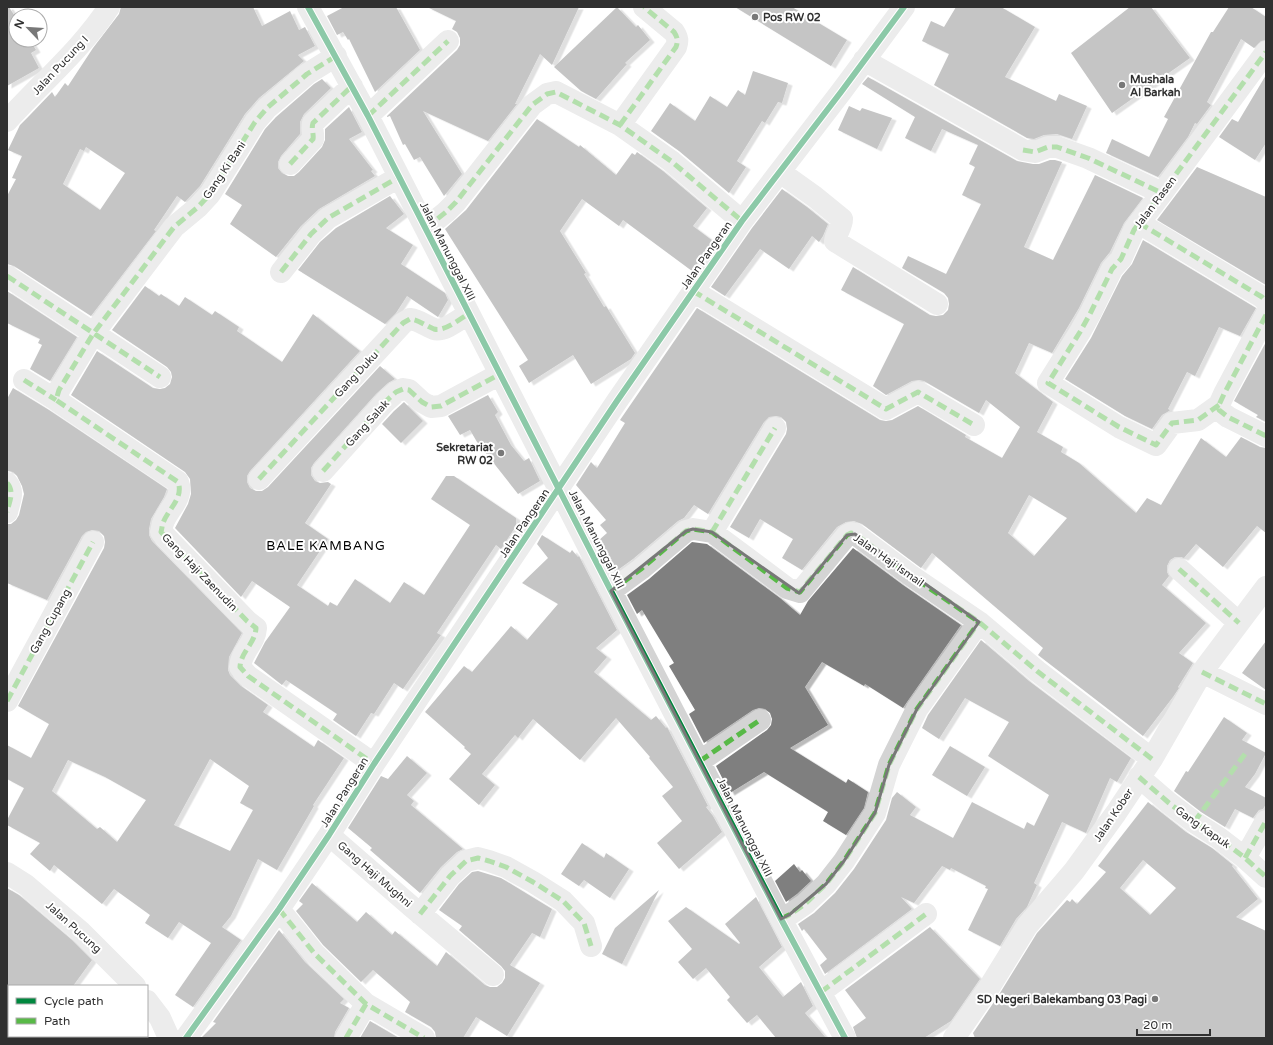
<svg xmlns="http://www.w3.org/2000/svg" width="1273" height="1045" font-family="'Varela Round',sans-serif">
  <style>
    .building { fill: #7f7f7f; fill-rule: evenodd; filter: url(#shadow) }
    .lines { fill: none; stroke-linecap: round; stroke-linejoin: round }
    .minor { stroke: #d4d4d4; stroke-width: 22 }
    .quiet { stroke: #58b947; stroke-width: 5; stroke-dasharray: 10 5; stroke-linecap: butt }
    .cycleway-casing { stroke: #fff; stroke-width: 8 }
    .cycleway { stroke: #00873e; stroke-width: 6 }
    .marked { fill: none; stroke: #787878; stroke-width: 3; stroke-linejoin: round }
    .poi-dot { fill: #787878; stroke: #fff; stroke-width: 1.5 }
    .labels { text-anchor: middle; stroke-width: 4; stroke-linejoin: round; paint-order: stroke }
    .poi-label { font-size: 11px; font-weight: bold; fill: #303030; stroke: #fff; text-anchor: start }
    .street-label { font-size: 11px; fill: #303030; stroke: #fff }
    .quarter-label { font-size: 13px; letter-spacing: 1px; fill: #000; stroke: #fff }
  </style>
  <defs>
    <filter id="shadow"><feDropShadow dx="4.5" dy="2.5" stdDeviation="0" flood-color="#0004"/></filter>
  </defs>
  <rect width="100%" height="100%" fill="#fff"/>
  <path class="building" d="M7,7H9L16,18V40H30L36,50L31,53L39,68L7,86Z
    M121,7H253L262,26L290,11L299,30L305,27L315,46L298,55L304,61L259,98L245,114L200,186L185,202L177,196L154,230L156,231L91,316L14,266L7,264V196L16,179L12,178L22,156L8,150L20,125L29,116L52,92L55,97L65,83L68,86L93,48L119,14ZM86,147L125,173L100,210L63,184L80,149L84,151Z
    M344,7H396L420,50L375,92L349,39L348,40L343,32L337,35L327,16Z
    M427,7H579L552,65L540,54L515,104H517L488,141L423,111L462,174L444,196L420,157L414,160L405,144L403,145L390,116L387,117V116L457,50L460,45V38L457,32L452,29L456,21Z
    M617,7L636,27L638,25L650,40L625,63L627,64L596,99L581,91L554,67Z
    M735,7H792L847,40L831,66Z
    M956,7H1001L1035,27L1005,77L1056,101L1059,94L1087,106L1072,139L1057,134L1044,135L1034,139L1027,138L934,85L949,54L922,41L931,21L944,27Z
    M1130,7H1151L1190,58L1112,113L1071,53Z
    M1229,7H1251L1266,17V40L1261,41L1254,48L1241,39L1207,102L1211,105L1197,124L1195,123L1188,137L1158,177L1106,153L1112,139L1149,157L1168,119L1164,117L1211,32H1213Z
    M753,71L788,83L782,103L778,102L765,123L762,121L737,161L746,167L729,193L679,151L651,131L670,103L695,121L710,96L727,107L738,90L745,95Z
    M1266,75V143L1255,160L1219,137L1232,119L1238,122Z
    M868,77L1017,161L1033,164H1039L1050,160H1055L1062,162L1024,247L1053,260L1095,175L1143,198L1124,223L1110,252L1101,263L1079,308L1052,353L1029,343L1015,373L1053,402L1037,432L1063,447L1061,452L1079,463L1136,513L1147,498L1161,505L1201,438L1226,457L1241,437L1260,447L1266,448V533L1257,526L1223,567L1196,544L1184,558L1181,557H1175L1170,560L1167,566V572L1169,576L1162,585L1206,623L1179,653L1193,663L1178,687L1179,688L1173,697L1143,736L1038,655L1043,648L932,553L921,568L862,524L854,521L846,522L837,527L802,570L782,558L793,539L760,519L749,538L730,527L786,434L787,429L786,422L781,417L776,416L769,417L764,422L708,514L694,505L684,518L678,521L633,559L615,572L599,540L607,533L600,525L606,520L576,485L591,462L597,468L625,423L620,420L697,308L880,420L886,421L892,420L918,406L966,435L965,437L1002,458L1020,427L986,400L979,413L924,381L919,380L912,381L886,395L873,386L904,324L841,290L853,267L930,315L936,316L943,315L948,310L949,304L948,298L944,293L902,268L908,256L946,274L981,204L962,195L975,167L969,164L978,145L942,129L931,151L905,138L915,117L862,84ZM1029,495L1067,518L1034,556L1008,533Z
    M322,79L331,88L304,114L300,122V134L281,156L278,162V168L282,173L288,176H294L299,172L322,147L325,140V129L349,107L362,132L349,139L373,170L371,171L375,176L319,209L301,226L276,257L230,224L242,205L225,194L265,129L276,117L314,84Z
    M849,106L860,111L862,108L892,118L877,149L838,130Z
    M537,119L579,147L580,145L616,175L632,153L635,155L637,152L663,171L707,208L693,226L713,241L692,271L623,220L619,226L582,199L560,231L586,273L584,274L604,307L606,306L635,353L631,359L591,384L573,355L529,383L519,366L528,360L445,229L466,210Z
    M1197,167L1266,197V285L1157,220Z
    M782,189L807,207L828,224L823,236L819,242L812,236L789,269L760,249L725,296L711,287L752,228Z
    M390,196L404,214L386,228L413,245L401,264L445,293L448,300L438,317L407,296L396,313L385,324L298,270L320,242L336,228Z
    M1143,240L1256,308L1240,336L1219,327L1195,376L1187,372L1168,409L1170,410L1169,411L1162,415L1152,429L1125,416L1065,379L1091,338L1122,276L1132,264Z
    M145,286L159,296L161,294L179,306L185,297L212,315L215,311L239,327L237,331L282,362L313,314L360,351L250,471L247,476V482L250,488L256,491H262L268,487L380,366L395,379L388,383L376,394L314,463L311,468V475L315,481L320,483L328,482L331,484L305,523L328,539L297,585L328,606L330,602L337,606L355,579L390,603L404,582L424,595L470,525L431,499L446,476H454L516,518V526L501,549L496,545L437,633L441,635L403,689L394,683L374,714L371,713L356,736L333,720L337,714L286,680L282,685L254,663L265,642L290,607L252,581L241,597L175,528L188,504L191,494L190,479L185,472L71,395L97,351L153,388L160,389L165,388L170,384L172,377L171,372L167,367L112,330Z
    M7,291L77,337L50,381L30,369L42,345L38,343L40,339L7,323Z
    M1266,342V422L1256,417L1258,415L1234,401Z
    M13,388L49,410L167,489L164,497L151,519L149,529V535L152,541L242,633L229,657L228,670L230,675L241,686L268,705L263,712L314,747L318,740L344,758L313,805L314,806L277,870L258,859L231,916L222,927L241,940L193,1007L175,995L211,943L179,922L168,938L145,923L150,915L114,889L102,904L54,865L50,871L30,854L40,843L7,825V820L24,788L7,779V745L31,758L49,724L18,706L104,548L105,542L104,536L99,531L92,530L86,532L82,536L47,600L7,583V524H11L16,520L19,515L24,494L22,486L17,476L13,472L7,471V399ZM210,759L249,786L240,803L253,810L230,851L174,825ZM68,760L105,777L146,800L117,842L100,827L97,829L52,791Z
    M488,395L498,412L495,415L511,445L524,461L529,458L540,481L518,494L477,442L470,430L460,435L448,416Z
    M404,402L423,421L401,443L382,424L394,411Z
    M542,535L570,553L572,550L578,557L579,556L617,630L596,648L607,657L594,672L651,720L656,716L666,728L667,727L708,806L706,807L713,816L722,832L679,869L657,843L682,821L662,796L673,787L649,758L650,757L616,718L580,760L533,719L518,738L515,735L482,774L495,785L479,805L449,779L471,754L464,748L465,747L425,712L464,666L472,672L511,626L527,640L558,604L522,583L548,558L537,544Z
    M692,542L707,544L780,598L800,615L808,601L853,548L903,585L961,625L907,702L903,708L865,684L864,686L822,662L805,687L828,725L790,748L846,783L848,779L868,792L864,808L846,835L823,821L828,812L764,772L730,793L716,766L767,730L771,725L772,719L770,713L765,709L759,708L753,710L704,743L689,714L695,710L669,666L674,663L642,610L637,614L627,595L649,579Z
    M981,640L1029,681L1131,758L1117,782L1110,778L1086,833L1062,822L1034,883L1037,885L1027,907L1016,919L1000,946L968,930L988,889L985,888L986,886L951,868L950,870L942,866L914,903L901,897L912,909L825,974L820,965L827,959L804,929L802,931L798,924L814,913L835,893L854,869L886,820L892,798L897,792L916,807L910,815L953,838L972,802L1024,829L1027,822L1034,826L1049,795L988,756L1009,722L965,698L939,739L922,728L928,715Z
    M1266,641V690L1242,673Z
    M1224,717L1247,733L1242,740L1266,753L1255,774L1245,787L1266,798V804L1263,809L1259,810L1253,818L1235,809L1225,827L1201,812L1174,791L1186,771L1188,772Z
    M950,746L985,767L967,796L932,775Z
    M407,756L427,773L407,795L414,801L411,805L463,849L457,852L441,867L420,893L370,850L372,848L348,828L381,776L388,779Z
    M1148,802L1186,832L1212,848L1233,865L1232,866L1258,899L1236,917L1266,931V1038H975L973,1033L1000,993L1037,933L1067,900L1070,902L1072,899L1077,904L1106,872L1098,866ZM1143,860L1176,888L1150,915L1120,888Z
    M582,843L604,858L606,853L629,869L610,898L584,880L579,886L561,874Z
    M794,864L800,872L802,870L811,881L797,894L786,902L775,881Z
    M478,871L501,878L552,909L540,937L532,933L510,965L540,983L507,1036L476,1017L463,1038H436L435,1032L431,1027L405,1012L410,1002L373,970L361,982L323,945L296,911L303,904L299,901L312,883L357,922L366,912L392,935L395,931L437,966L446,952L485,985L490,987H497L502,983L505,978V971L501,966L459,930L462,926L439,910L459,884L472,872Z
    M7,888L19,895L72,940L92,960L73,986H7Z
    M659,890L622,964L602,954L615,928Z
    M756,897L782,947L759,967L783,997L801,982L813,1006L805,1013L826,1038H776L757,1015L747,1023L727,1000L730,997L706,968L693,979L678,962L692,949L668,921L686,907L739,944L740,943L725,924Z
    M930,927L980,979L951,1021L924,1038H857L853,1027L866,1018L845,990Z
    M279,930L305,962L344,999L340,1003L349,1008L335,1032L334,1038H201L216,1023L213,1022Z
    M370,1021L399,1038H360Z"/>
  <g class="lines">
    <path class="minor" d="M308,7L368,116L611,591L781,919L845,1038
      M336,56L307,74L267,108L255,122L210,194L198,207L174,227L93,334L59,390L56,400L178,482C184,498 168,509 163,523C162,525 162,529 161,532L247,621L256,628C255,644 241,651 240,667L248,676L374,764
      M864,60L1023,150L1035,152L1048,147H1057L1088,158L1162,193
      M368,116L448,41
      M7,121C41,83 81,50 109,7
      M620,125L676,47C678,41 678,38 674,32L644,7
      M290,164L313,139C314,134 311,129 313,123L352,86
      M780,172L815,197L842,219C842,227 836,233 835,241L838,243L937,304
      M1139,223L1262,297L1266,301
      M426,228L446,212L456,202L532,105L547,94L556,92L620,125L671,161L742,221
      M281,272L311,234L328,218L399,177
      M7,276L160,377
      M693,291L886,409L918,392L974,425
      M1266,315L1224,394L1219,405V410L1228,417L1266,436
      M24,380L56,400
      M1219,405L1198,420L1172,423L1156,445L1119,427L1048,383L1080,332L1090,314L1112,269L1121,259L1134,230L1139,223L1162,193L1266,52
      M323,471L385,402L396,392L403,389L409,390L422,402L431,407L441,406L500,374
      M259,479L403,323L410,319C419,320 426,326 434,329C444,332 460,319 468,314
      M7,483C15,492 9,502 7,512
      M712,532L775,428
      M1179,569L1239,623
      M611,591L641,569L686,531L693,529L712,532L787,588L800,592L847,535L851,533L855,534L910,575L979,622L1037,671L1152,759
      M1202,672L1266,704
      M7,701L93,542
      M700,761L760,720
      M1139,777L1169,803L1194,822L1219,838L1245,858L1266,877
      M329,835L412,907L493,975
      M1245,858L1266,821
      M7,873L26,885L80,931L135,986
      M279,909L314,953L366,1004L424,1038
      M420,914L450,876L466,861L478,858L489,861L506,867L533,882L563,901L584,923L591,946
      M781,919L789,915L805,904L826,884L844,861L875,813L889,765L917,709L979,622
      M821,992L926,914
      M147,1001L160,1018L169,1038
      M186,1038L279,909L329,835L374,764L617,401L742,221L841,92L904,7
      M346,1038L366,1004
      M954,1038L990,986L1027,926L1074,871L1116,813L1152,759L1202,672L1266,587"/>
    <path class="quiet" d="M336,56L307,74L267,108L255,122L210,194L198,207L174,227L93,334L59,390L56,400L178,482C184,498 168,509 163,523C162,525 162,529 161,532L247,621L256,628C255,644 241,651 240,667L248,676L374,764
      M368,116L448,41
      M620,125L676,47C678,41 678,38 674,32L644,7
      M1023,150L1035,152L1048,147H1057L1088,158L1162,193
      M290,164L313,139C314,134 311,129 313,123L352,86
      M1139,223L1262,297L1266,301
      M426,228L446,212L456,202L532,105L547,94L556,92L620,125L671,161L742,221
      M281,272L311,234L328,218L399,177
      M7,276L160,377
      M693,291L886,409L918,392L974,425
      M1266,315L1224,394L1219,405V410L1228,417L1266,436
      M24,380L56,400
      M1219,405L1198,420L1172,423L1156,445L1119,427L1048,383L1080,332L1090,314L1112,269L1121,259L1134,230L1139,223L1162,193L1266,52
      M323,471L385,402L396,392L403,389L409,390L422,402L431,407L441,406L500,374
      M259,479L403,323L410,319C419,320 426,326 434,329C444,332 460,319 468,314
      M7,483C15,492 9,502 7,512
      M712,532L775,428
      M1179,569L1239,623
      M611,591L641,569L686,531L693,529L712,532L787,588L800,592L847,535L851,533L855,534L910,575L979,622L1037,671L1152,759
      M1202,672L1266,704
      M7,701L93,542
      M700,761L760,720
      M1139,777L1169,803L1194,822L1219,838L1245,858L1266,877
      M1194,822L1248,750
      M1245,858L1266,821
      M279,909L314,953L366,1004L424,1038
      M420,914L450,876L466,861L478,858L489,861L506,867L533,882L563,901L584,923L591,946
      M781,919L789,915L805,904L826,884L844,861L875,813L889,765L917,709L979,622
      M821,992L926,914
      M346,1038L366,1004"/>
    <defs>
      <path id="cycleway" d="M308,7L368,116L611,591L781,919L845,1038
        M186,1038L279,909L329,835L374,764L617,401L742,221L841,92L904,7"/>
    </defs>
    <use href="#cycleway" class="cycleway-casing"/>
    <use href="#cycleway" class="cycleway"/>
  </g>
  <path d="M0 0H1273V1045H0ZM693,529L712,532L799,593L847,535L855,534L979,622L917,709L889,765L875,813L844,861L826,884L789,915L781,919L611,591L686,531Z" fill="#fff" fill-opacity=".55" fill-rule="evenodd"/>
  <path class="marked" d="M693,529L712,532L799,593L847,535L855,534L979,622L917,709L889,765L875,813L844,861L826,884L789,915L781,919L611,591L686,531Z"/>
  <g class="poi-dot">
    <circle cx="755" cy="17" r="4"/>
    <circle cx="1122" cy="85" r="4"/>
    <circle cx="501" cy="453" r="4"/>
    <circle cx="1155" cy="999" r="4"/>
  </g>
  <g class="labels">
    <g class="poi-label">
      <text x="763" y="21">Pos RW 02</text>
      <text x="1130" y="83">Mushala<tspan x="1130" dy="13">Al Barkah</tspan></text>
      <text x="493" y="451" text-anchor="end">Sekretariat<tspan x="493" dy="13">RW 02</tspan></text>
      <text x="1147" y="1003" text-anchor="end">SD Negeri Balekambang 03 Pagi</text>
    </g>
    <g class="street-label">
      <text transform="translate(60 65) rotate(-47)" y="4">Jalan Pucung I</text>
      <text transform="translate(224 170) rotate(-56)" y="4">Gang Ki Bani</text>
      <text transform="translate(1155 202) rotate(-53)" y="4">Jalan Rasen</text>
      <text transform="translate(448 251) rotate(63)" y="4">Jalan Manunggal XIII</text>
      <text transform="translate(706 255) rotate(-55)" y="4">Jalan Pangeran</text>
      <text transform="translate(356 374) rotate(-47)" y="4">Gang Duku</text>
      <text transform="translate(367 423) rotate(-48)" y="4">Gang Salak</text>
      <text transform="translate(524 523) rotate(-56)" y="4">Jalan Pangeran</text>
      <text transform="translate(597 539) rotate(63)" y="4">Jalan Manunggal XIII</text>
      <text transform="translate(889 560) rotate(35)" y="4">Jalan Haji Ismail</text>
      <text transform="translate(200 572) rotate(46)" y="4">Gang Haji Zaenudin</text>
      <text transform="translate(50 621) rotate(-61)" y="4">Gang Cupang</text>
      <text transform="translate(344 792) rotate(-58)" y="4">Jalan Pangeran</text>
      <text transform="translate(1113 815) rotate(-56)" y="4">Jalan Kober</text>
      <text transform="translate(745 827) rotate(63)" y="4">Jalan Manunggal XIII</text>
      <text transform="translate(1203 827) rotate(35)" y="4">Gang Kapuk</text>
      <text transform="translate(375 874) rotate(41)" y="4">Gang Haji Mughni</text>
      <text transform="translate(74 927) rotate(42)" y="4">Jalan Pucung</text>
    </g>
    <g class="quarter-label">
      <text x="326" y="550">BALE KAMBANG</text>
    </g>
  </g>
  <rect width="1273" height="1045" fill="none" stroke="#303030" stroke-width="16"/>
  <rect x="8" y="985" width="140" height="52" fill="#ffffff" stroke="#acacac"/>
  <rect x="16" y="998" width="20" height="6" fill="#00873e" stroke="#acacac"/>
  <text x="44" y="1005" font-size="12" fill="#303030">Cycle path</text>
  <rect x="16" y="1018" width="20" height="6" fill="#58b947" stroke="#acacac"/>
  <text x="44" y="1025" font-size="12" fill="#303030">Path</text>
  <g transform="translate(28 28) rotate(295)"><circle r="19" fill="#ffffff" stroke="#acacac"/>
  <path d="M0-3L7 15L0 10L-7 15Z" fill="#787878"/>
  <text y="-6" font-size="11" font-weight="bold" text-anchor="middle" fill="#303030">N</text>
  </g>
  <path d="M1137 1029v6h73v-6" fill="none" stroke="#303030" stroke-width="2"/>
  <text x="1143" y="1029" font-size="12" fill="#303030" stroke="#ffffff" stroke-width="3" paint-order="stroke">20 m</text>
</svg>
